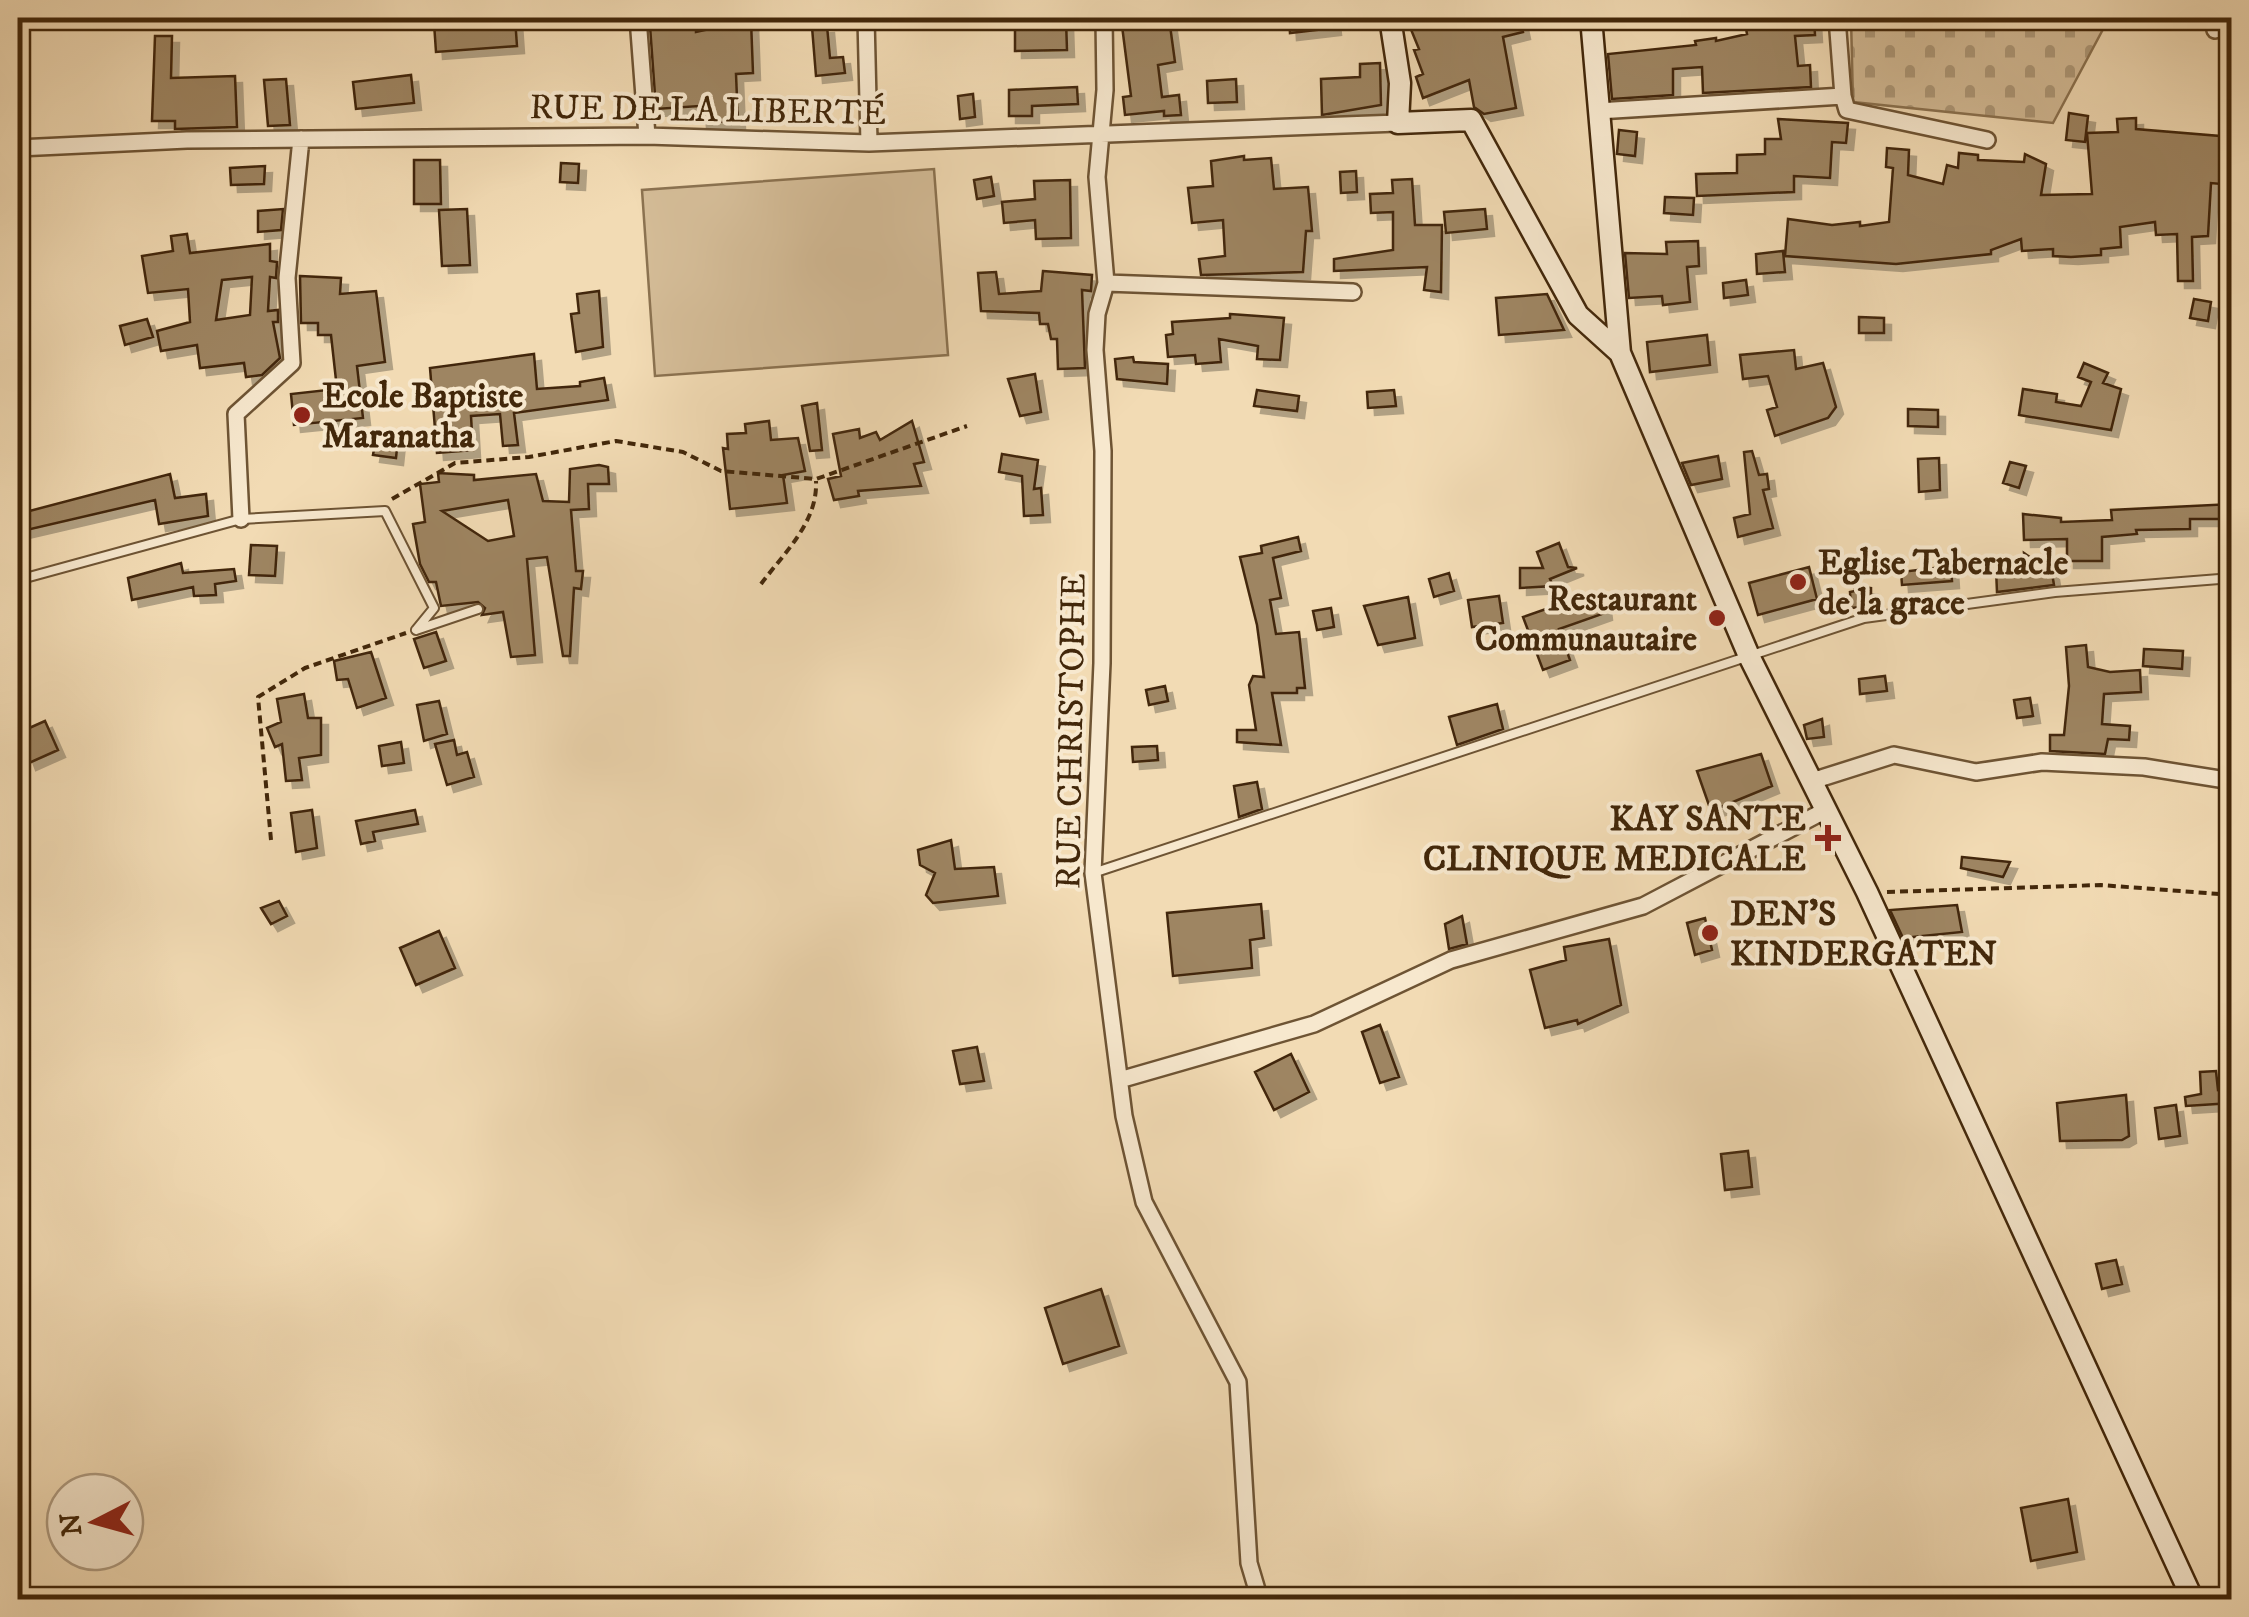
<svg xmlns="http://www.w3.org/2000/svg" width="2249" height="1617" font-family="'IM FELL DW Pica',serif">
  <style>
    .green { fill: #d4bc97; stroke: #8b7250; stroke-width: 2.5 }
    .cemetery { fill: url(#cemetery-stones); stroke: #8b7250; stroke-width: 2.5 }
    .building { fill: #9e8562; stroke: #42270a; stroke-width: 2.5; fill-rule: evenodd; filter: url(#shadow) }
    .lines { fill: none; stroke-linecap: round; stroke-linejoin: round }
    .lane-casing { stroke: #6e5434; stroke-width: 12 }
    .street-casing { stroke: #6e5434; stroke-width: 20 }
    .secondary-casing { stroke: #42270a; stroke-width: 25 }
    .path { stroke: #42270a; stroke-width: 4; stroke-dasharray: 8 5; stroke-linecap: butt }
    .lane { stroke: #f7e8ce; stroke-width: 8 }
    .street { stroke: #f7e8ce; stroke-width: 15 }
    .secondary { stroke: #f7e8ce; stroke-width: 20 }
    .poi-dot { fill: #8f2418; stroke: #f7e8ce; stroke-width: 4 }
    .labels { text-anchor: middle; stroke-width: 8; stroke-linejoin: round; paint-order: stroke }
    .street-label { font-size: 35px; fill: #42270a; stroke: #f7e8ce }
    .poi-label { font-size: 35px; font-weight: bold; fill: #42270a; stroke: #f7e8ce; text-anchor: start }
  </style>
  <defs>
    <pattern id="cemetery-stones" width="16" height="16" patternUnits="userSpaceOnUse" patternTransform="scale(2.5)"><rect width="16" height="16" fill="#d4bc97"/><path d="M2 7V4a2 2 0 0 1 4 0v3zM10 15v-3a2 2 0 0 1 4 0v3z" fill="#ae9979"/></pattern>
    <filter id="shadow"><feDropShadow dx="7" dy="7" stdDeviation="0" flood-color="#0004"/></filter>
  </defs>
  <rect width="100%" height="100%" fill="#f2dbb4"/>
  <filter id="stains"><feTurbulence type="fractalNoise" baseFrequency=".002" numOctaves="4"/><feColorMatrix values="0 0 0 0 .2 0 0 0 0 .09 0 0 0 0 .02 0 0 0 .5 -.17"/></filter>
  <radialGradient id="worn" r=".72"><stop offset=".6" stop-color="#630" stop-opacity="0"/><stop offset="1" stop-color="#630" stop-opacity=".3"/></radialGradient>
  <path class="green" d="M934,169L948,355L655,376L642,190Z"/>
  <path class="cemetery" d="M1851,18H2109L2053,123L1853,102Z"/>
  <path class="building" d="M515,18L517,46L436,52L434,23Z
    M677,18H696V32L751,20L753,73L736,74L738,122L700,121L699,106L656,109L650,26L677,23Z
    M1121,18H1169L1175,62L1158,65L1162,97L1179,95L1181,115L1164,116V111L1125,115L1123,97L1131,96Z
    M1289,18H1333L1334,28L1290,33Z
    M1437,18H1520L1523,32L1503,37L1516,108L1484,114L1474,107L1469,80L1423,98L1416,77L1423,74L1414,50L1419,49L1410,27Z
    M1774,18H1814L1815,35L1795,36L1798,66L1810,65L1811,87L1703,93L1702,67L1673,69V95L1612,99L1608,54L1696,45L1695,41L1716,38V41L1747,34L1745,23Z
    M1015,20H1066L1067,50L1015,51Z
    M827,26L830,58L843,57L845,73L816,76L812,27Z
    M155,36H172L171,78L235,76L237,127L175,129V121H152Z
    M1380,63L1381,105L1322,115L1321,79L1360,77V64Z
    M411,75L414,103L356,109L353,82Z
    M286,79L290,125L268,126L264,80Z
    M1236,79L1237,102L1208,103L1207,81Z
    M1077,87L1078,104L1032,106V116H1009V90Z
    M973,94L975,117L960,119L958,96Z
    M2069,113L2088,116L2085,142L2066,140Z
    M2136,118V129L2232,137V185L2211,183L2208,236L2192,237L2193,281H2178L2177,234L2156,235L2155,222L2120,227L2121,247L2101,249V255L2071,257L2053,256V249L2022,251L2021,239L1991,250V254L1896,264L1785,256L1788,219L1832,225L1860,222V226L1889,222L1893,168L1886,167L1887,148L1909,150L1908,175L1943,184L1947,165L1958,168L1959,153L1978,155V160L2024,162L2025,154L2046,164L2041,195L2092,194L2087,133L2118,132L2117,119Z
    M1778,119L1848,123L1846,143L1832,142L1830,178L1794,176V192L1697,196L1696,174L1737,173V155L1765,154V139H1781Z
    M1619,130L1637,132L1635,156L1617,154Z
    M1244,156V160L1271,158L1274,189L1308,187L1312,231H1306L1303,272L1201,275L1199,259L1225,256L1223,220L1192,223L1188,188L1213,186L1211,161Z
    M414,160H440L441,204H414Z
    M561,163L579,164L578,183L560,182Z
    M265,166L264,184L231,185L230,168Z
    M1356,171L1357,192L1341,193L1340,172Z
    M991,177L994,196L977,199L974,180Z
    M1412,179L1415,225H1442L1441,292L1424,290L1427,267L1334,271V259L1393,250V212L1371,213L1370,194L1393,193L1392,180Z
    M1070,180L1071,238L1036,239L1035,220L1004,223L1002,202L1035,199L1034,181Z
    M1665,197L1694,198L1693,215L1664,213Z
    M283,209L281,230L258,232V211Z
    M467,209L470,265L442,266L439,210Z
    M1485,209L1487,229L1446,233L1444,212Z
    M187,234L190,253L270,244V261L277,262L276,278L270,277L268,311L278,310V322H273L280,358L262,375L246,377L244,363L200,368L197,345L161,351L157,331L190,322L188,289L148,293L142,256L173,251L171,236ZM252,277L250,315L216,320L222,280Z
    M1698,241L1699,266L1687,267L1690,302L1663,305L1662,296L1629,298L1625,253L1667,254L1666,242Z
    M1783,251L1785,272L1757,274L1756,254Z
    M1043,271L1092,275L1091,291L1082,290L1085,368L1058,369L1057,339H1051L1048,324H1040L1039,313L981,311L978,273L996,272L999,294L1041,291Z
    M300,276L341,278L340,294L376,291L385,362L357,366L363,418L294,425L291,394L337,389L331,335H318V323H301Z
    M1746,280L1748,295L1724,298L1723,283Z
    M599,291L603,347L576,352L571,314L579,313L577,294Z
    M1547,294L1564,330L1499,335L1496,298Z
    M2194,299L2211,302L2208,321L2190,318Z
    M1230,314L1284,318L1280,360L1257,359L1258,346L1219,339L1221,362L1196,364L1195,355L1168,357L1166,335L1173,334L1172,322L1230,318Z
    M1859,317L1884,318V333H1859Z
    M147,319L153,337L125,345L120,326Z
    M1707,335L1710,365L1650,372L1647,342Z
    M1794,350L1796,369L1823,363L1836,407L1828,418L1775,436L1767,410L1777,407L1768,376L1743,379L1740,355Z
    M534,354L537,389L580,386V382L604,378L608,400L514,413L518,445L503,446L500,414L471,416L473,450L437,453L430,368Z
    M1133,357L1134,362L1168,364L1167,384L1117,379L1115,359Z
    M2084,363L2108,373L2103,383L2121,389L2111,430L2019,415L2023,389L2057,394L2056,402L2081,406L2091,382L2078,377Z
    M1035,374L1041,412L1020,416L1008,379Z
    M1257,390L1299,396L1297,411L1254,406Z
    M1394,390L1396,406L1368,408L1367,392Z
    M817,403L822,450L810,451L802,406Z
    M1908,409L1938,410V427L1908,426Z
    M769,421L771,440L798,438L805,471L783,475L787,503L730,509L723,448L728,449L727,434L746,433L745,424Z
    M912,421L924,462L914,464L921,486L858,491L859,496L834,500L828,479L841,476L833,434L859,429L860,438L876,432L880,440Z
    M376,437L398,439L396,458L373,455Z
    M1752,451L1759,475L1767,474L1769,489L1763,490L1773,528L1738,537L1734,518L1750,514L1744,452Z
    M1002,454L1038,460L1034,489L1041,488L1043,515L1024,516L1022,476L999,472Z
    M1718,456L1722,479L1691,485L1682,463Z
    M1939,458L1940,490L1919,492L1918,459Z
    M2010,462L2026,466L2019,488L2003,483Z
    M599,465L608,467L609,484H588L589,509L571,510L576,571H583L581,589L574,588L570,656H563L547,557L527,559L535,655L511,657L503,612L482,615L485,608L478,602L441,606L436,582H429L420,564L413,524L425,522L420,484L439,482L438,473L474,475V480L536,474L543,501L569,502L570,469ZM508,500L514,536L488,541L442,511Z
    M170,474L175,498L206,494L208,516L159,524L155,500L18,532V514Z
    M2232,504V519H2190V529L2136,530L2137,534L2102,537V561H2067V539L2024,540L2023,514L2061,518V522L2112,520L2111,510Z
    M1298,537L1301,551L1273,558L1281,598L1270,600L1276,634L1299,632L1305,688H1297V693H1272L1281,745L1237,742V730H1256L1249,685L1253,676L1264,677L1257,625L1240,557L1262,553L1261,546Z
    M1559,543L1568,567L1577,568L1550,579L1553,586L1520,588V568H1543L1537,552Z
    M251,545L277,546L275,576L249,575Z
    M2024,553L2052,573L2054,585L1997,592L1996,569L2025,568Z
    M181,563L183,573L234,569L236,581L215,584L216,595L194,596L193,587L132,600L128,578Z
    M1951,566L1952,581L1902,585L1901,572Z
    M1809,567L1817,599L1758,615L1749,583Z
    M1449,573L1454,591L1434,597L1429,579Z
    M1855,586L1871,588V606L1851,608L1850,592L1855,591Z
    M1499,596L1503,623L1472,627L1468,600Z
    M1408,597L1415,638L1378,645L1364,606Z
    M1603,597L1605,613L1559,629L1570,660L1543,670L1523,617L1563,603Z
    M1331,608L1334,627L1317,630L1313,611Z
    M436,632L446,661L424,668L414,639Z
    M2086,645L2088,667L2110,672L2140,670L2141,692L2104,694L2102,724L2130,726L2129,740L2108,739L2105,754L2050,751V735H2064L2069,686L2066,647Z
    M2144,649L2183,651L2182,669L2143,666Z
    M371,652L386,698L357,708L348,679L337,680L334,661Z
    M1885,676L1887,691L1860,694L1859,679Z
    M1165,686L1168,701L1149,705L1146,690Z
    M304,694L308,718H321V755L299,758L302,780L286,781L282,744L275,747L267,728L281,722L277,699Z
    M2030,698L2033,716L2017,718L2014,700Z
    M439,701L447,734L424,741L417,705Z
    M1497,704L1503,729L1457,745L1449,717Z
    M1822,719L1824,737L1807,739L1804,725Z
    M45,721L58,750L29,763L18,733Z
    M454,740L457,755L467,752L474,777L447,785L435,744Z
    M401,742L404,763L382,766L379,746Z
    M1157,746L1158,760L1133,762L1132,747Z
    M1761,754L1772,786L1711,811L1697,771Z
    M1257,782L1262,809L1239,817L1234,786Z
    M312,810L317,848L296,852L291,813Z
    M415,810L418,824L373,832L375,841L361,844L356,821Z
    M951,840L955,869L994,867L998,896L933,903L926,895L935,873L920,865L918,850Z
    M1962,857L2010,862L2003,877L1961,868Z
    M279,901L287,916L271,924L261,908Z
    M1261,904L1264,938L1250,940L1252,968L1173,976L1167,913Z
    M1957,905L1962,932L1903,938L1890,910Z
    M1462,916L1467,944L1449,949L1445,924Z
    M1705,918L1712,950L1695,955L1687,923Z
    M439,931L455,968L416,985L400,948Z
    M1609,939L1621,1005L1578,1024L1577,1020L1545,1028L1530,970L1566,960L1564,947Z
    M1380,1025L1399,1077L1380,1083L1362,1032Z
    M977,1047L984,1081L960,1084L953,1051Z
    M1291,1054L1309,1092L1274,1110L1255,1072Z
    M2216,1071L2218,1090L2232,1087V1103L2186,1106L2185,1097L2201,1094L2200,1072Z
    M2126,1095L2129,1136L2122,1140L2060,1141L2057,1103Z
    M2176,1105L2180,1136L2159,1139L2155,1108Z
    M1748,1151L1752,1187L1725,1190L1721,1154Z
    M2116,1260L2122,1284L2102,1289L2096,1264Z
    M1101,1289L1119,1346L1063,1364L1045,1308Z
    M2068,1499L2077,1552L2031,1561L2021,1508Z"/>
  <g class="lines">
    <defs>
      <path id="lane" d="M18,580L241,519L385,511L434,608L416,630
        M416,630L478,609
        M1093,873L1864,618L2055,592L2232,578"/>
      <path id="street" d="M638,18L647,136
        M866,18L869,143
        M1104,18L1105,90L1097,177L1106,283L1097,314L1095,350L1103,451L1102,663L1093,873L1124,1116L1144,1202L1238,1382L1249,1563L1260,1600
        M1837,18L1843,96
        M2215,30L2219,18
        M1598,111L1843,96L1847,110L1987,140
        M18,148L187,140L647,136L869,143L1398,123
        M1106,283L1353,292
        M241,519L236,414L292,363L287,278L301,139
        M1812,781L1894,755L1976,772L2042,762L2144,767L2232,781
        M1123,1079L1314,1024L1451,960L1643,906L1826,810"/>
      <path id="secondary" d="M1390,18L1400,83L1398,123L1471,120L1578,315L1620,353
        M1591,18L1620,353L1749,656L1867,892L2193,1600"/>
    </defs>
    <use href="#lane" class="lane-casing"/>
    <use href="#street" class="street-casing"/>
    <use href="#secondary" class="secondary-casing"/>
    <path class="path" d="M392,499L455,463L529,457L616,441L683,452L721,471L816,479L967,426
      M761,584C784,553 818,522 816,481
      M271,840L258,697L305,668L406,633
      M1887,892L2101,885L2232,895"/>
    <use href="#lane" class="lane"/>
    <use href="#street" class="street"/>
    <use href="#secondary" class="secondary"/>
  </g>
  <g class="poi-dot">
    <circle cx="302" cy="415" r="10"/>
    <circle cx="1798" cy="582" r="10"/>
    <circle cx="1717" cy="618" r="10"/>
    <path d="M1823 823h10v10h10v10h-10v10h-10v-10h-10v-10h10z"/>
    <circle cx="1710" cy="933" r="10"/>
  </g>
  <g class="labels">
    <g class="street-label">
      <text transform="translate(708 109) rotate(1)" y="12">RUE DE LA LIBERTÉ</text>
      <text transform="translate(1070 731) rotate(-89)" y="12">RUE CHRISTOPHE</text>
    </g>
    <g class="poi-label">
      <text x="322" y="407">Ecole Baptiste<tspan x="322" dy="40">Maranatha</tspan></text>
      <text x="1818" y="574">Eglise Tabernacle<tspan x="1818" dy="40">de la grace</tspan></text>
      <text x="1697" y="610" text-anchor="end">Restaurant<tspan x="1697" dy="40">Communautaire</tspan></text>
      <text x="1806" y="830" text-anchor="end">KAY SANTE<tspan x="1806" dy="40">CLINIQUE MEDICALE</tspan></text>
      <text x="1730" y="925">DEN'S<tspan x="1730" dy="40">KINDERGATEN</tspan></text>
    </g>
  </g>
  <rect width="2249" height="1617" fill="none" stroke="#f2dbb4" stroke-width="60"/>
  <rect x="20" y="20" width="2209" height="1577" fill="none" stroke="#42270a" stroke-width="5"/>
  <rect x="30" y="30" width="2189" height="1557" fill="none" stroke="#42270a" stroke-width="2.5"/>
  <g transform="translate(95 1522) rotate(264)"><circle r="48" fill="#f7e8ce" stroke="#af9b80" stroke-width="2.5"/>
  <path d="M0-8L18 38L0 25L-18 38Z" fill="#8f2418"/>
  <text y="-15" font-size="28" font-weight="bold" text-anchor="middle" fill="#42270a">N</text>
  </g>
  <rect width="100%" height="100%" filter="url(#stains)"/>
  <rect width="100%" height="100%" fill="url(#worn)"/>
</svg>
